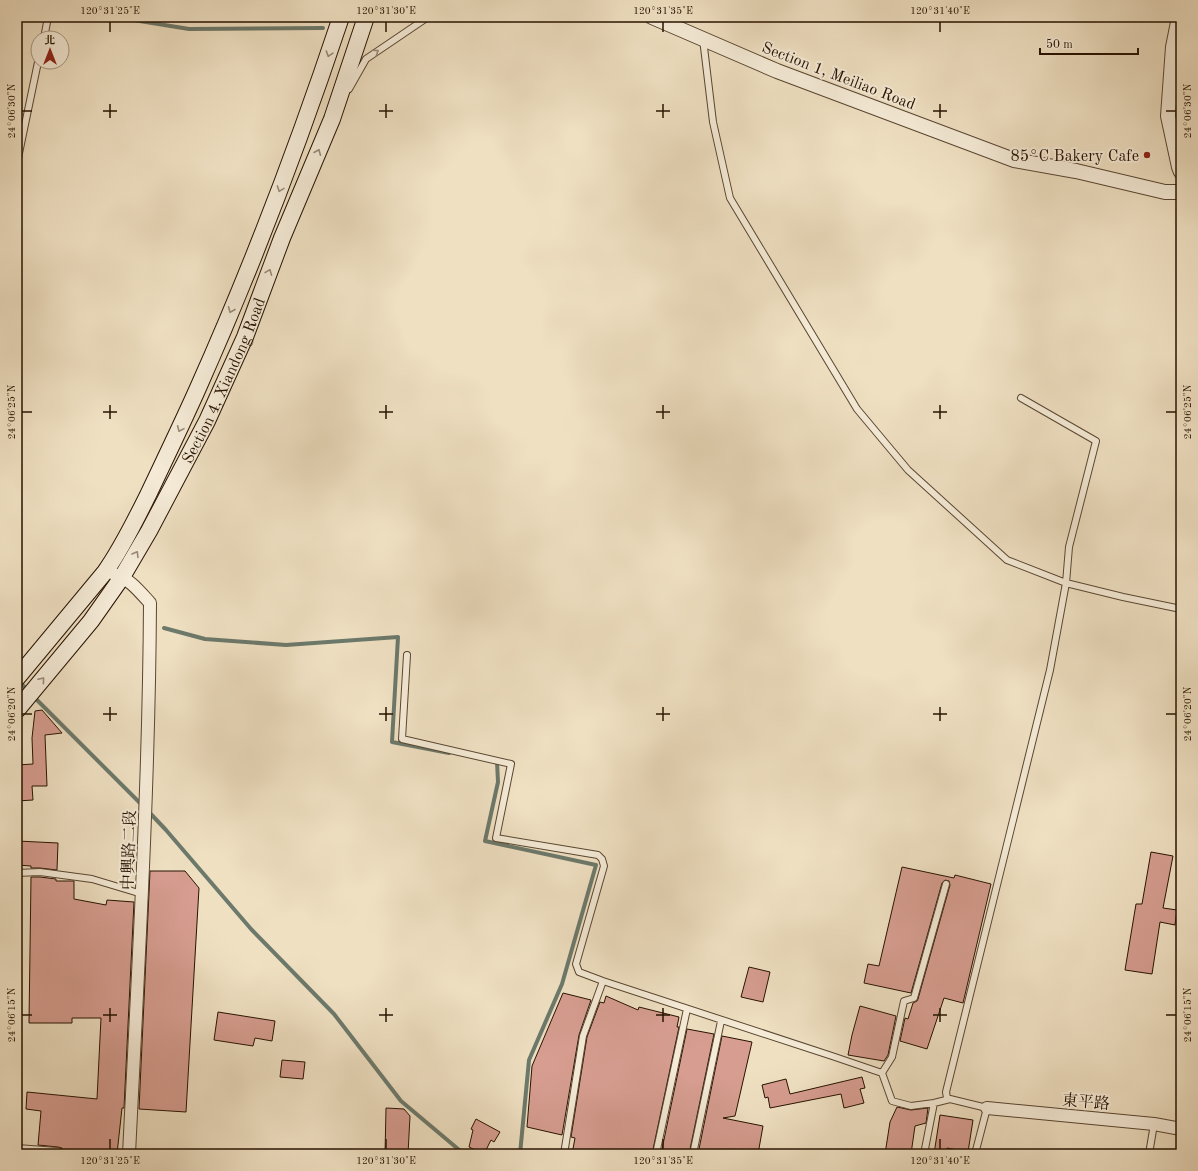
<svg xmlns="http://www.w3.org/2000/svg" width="1198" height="1171" font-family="'Old Standard TT','Noto Serif TC',serif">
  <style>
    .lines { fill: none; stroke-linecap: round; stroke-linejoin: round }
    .stream { stroke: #6c796b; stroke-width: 4 }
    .building { fill: #d69d90; stroke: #271201 }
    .service-casing { stroke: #594631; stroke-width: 8 }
    .minor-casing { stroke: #594631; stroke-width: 14 }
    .tertiary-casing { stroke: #594631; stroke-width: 16 }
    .secondary-casing { stroke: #271201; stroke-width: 18 }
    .service { stroke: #f5ebd7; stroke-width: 6 }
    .minor { stroke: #f5ebd7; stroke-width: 12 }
    .tertiary { stroke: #f5ebd7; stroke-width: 14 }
    .secondary { stroke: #f5ebd7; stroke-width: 16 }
    .oneway { stroke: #988977 }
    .ticks { fill: none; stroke: #271201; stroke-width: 1.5 }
    .poi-dot { fill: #8f2418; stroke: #f5ebd7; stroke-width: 1.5 }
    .labels { text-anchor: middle; stroke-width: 4; stroke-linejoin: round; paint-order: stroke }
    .street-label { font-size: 16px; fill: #271201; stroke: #f5ebd7 }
    .poi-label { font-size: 16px; fill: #271201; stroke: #f5ebd7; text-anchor: end }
    .neatline { fill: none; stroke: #271201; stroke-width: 1.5 }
    .ticks-label { font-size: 10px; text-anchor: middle; fill: #271201 }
  </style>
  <rect width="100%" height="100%" fill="#efe0c2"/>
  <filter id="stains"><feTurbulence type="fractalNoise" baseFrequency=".005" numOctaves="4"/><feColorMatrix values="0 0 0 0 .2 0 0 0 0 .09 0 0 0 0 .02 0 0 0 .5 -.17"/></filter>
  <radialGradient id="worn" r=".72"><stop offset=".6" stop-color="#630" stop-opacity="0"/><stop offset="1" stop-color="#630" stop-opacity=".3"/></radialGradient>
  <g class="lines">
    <path class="stream" d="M115,17L189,29L323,28
      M164,628L205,639L286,645L398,637L392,742L449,753
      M18,681L29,691
      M33,696L143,806
      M495,761L497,762L498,782L485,841L596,865L562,984L529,1060L520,1154
      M148,811L166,830L251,929L334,1014L401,1101L464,1154"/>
  </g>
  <path class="building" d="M42,710L62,733L45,735L47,786H32L33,800L17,801V765L33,764L32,738L35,711Z
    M17,841L58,843L57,870L40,868H31V866L17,865Z
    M1151,852L1173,856L1163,908L1177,910L1175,925L1160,922L1152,974L1125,970L1136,904H1142Z
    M902,867L954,878L955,875L991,884L963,1003L944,998L927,1049L900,1041L905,1018L908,1019L913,1003L917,1001L918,999L950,885L949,881L945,880L942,883L911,993L864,983L868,964L879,966Z
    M150,871H185L199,888L186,1112L139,1109Z
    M31,877H40L56,879V881H74V899L106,905L107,900L134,902L124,1108H122L117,1154H91L64,1151L62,1148L58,1147L38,1145L41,1111L26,1109L27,1092L97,1099L101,1018H72V1023H29Z
    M749,967L770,972L763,1002L741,997Z
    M563,993L591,1000L579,1035L562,1135L527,1127L532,1066Z
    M606,996L638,1010L639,1007L679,1017L677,1027H679L652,1154H572L575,1138L571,1137L587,1037L600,1002L604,1003Z
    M860,1006L896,1016L888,1055L884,1061L848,1055L852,1035Z
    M218,1012L275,1021L272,1041L255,1038L253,1046L214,1040Z
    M687,1029L714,1034L689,1154H661Z
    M722,1036L752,1042L735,1116L723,1118L763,1126L758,1154H698Z
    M282,1060L305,1062L303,1079L280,1077Z
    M862,1077L865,1088L860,1089L864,1103L844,1108L841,1094L770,1108L768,1097L765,1098L762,1085L786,1079L790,1094Z
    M897,1107L911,1110L928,1108L926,1123L915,1126L911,1154H885L890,1122Z
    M386,1108L404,1109L410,1116L408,1154H385Z
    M940,1115L973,1120L968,1152L947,1148L946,1154H934Z
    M476,1119L500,1132L494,1142L491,1140L484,1154L469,1147L473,1130L471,1129Z"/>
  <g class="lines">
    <defs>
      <path id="service" d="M44,38L48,17
        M703,39L713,122L730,198L857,409L908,470L1007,560L1066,583L1123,597L1181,609
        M349,89L366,59L428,17
        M17,163L38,62
        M407,655L402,739L511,764L496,838L598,855L602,859L604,866L576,964L579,972L603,981L832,1056L882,1073L892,1101L911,1106L934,1103L950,1099
        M17,873L40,872L92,879L142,894
        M882,1073L892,1057L904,1001L914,998L946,884
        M564,1154L583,1036L603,981
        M656,1154L687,1009
        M693,1154L721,1021
        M924,1154L934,1103
        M975,1154L987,1108L950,1099L947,1098L946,1092L1050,670L1066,583L1069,547L1096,441L1021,398
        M1149,1154L1154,1124"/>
      <path id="minor" d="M114,574C129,578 140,592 150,603C149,787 138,970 129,1154
        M987,1108L1154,1124L1181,1129
        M17,1151L57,1154"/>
      <path id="tertiary" d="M652,17L777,71L1014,160L1076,171L1165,192H1181
        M1179,17L1173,47L1168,116L1179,167L1181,172"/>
      <g id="secondary">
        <path d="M17,678L105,572C122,548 135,521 148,495C165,459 182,424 198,388C252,267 299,143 341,17"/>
        <path id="s1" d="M17,710L91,621L122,577L149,531L207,421L245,337L282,238L332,119L366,17"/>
      </g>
    </defs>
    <use href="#service" class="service-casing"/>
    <use href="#minor" class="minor-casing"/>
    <use href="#tertiary" class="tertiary-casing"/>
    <use href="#secondary" class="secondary-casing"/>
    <use href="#service" class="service"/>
    <use href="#minor" class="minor"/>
    <use href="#tertiary" class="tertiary"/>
    <use href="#secondary" class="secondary"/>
  </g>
  <defs><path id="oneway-chevron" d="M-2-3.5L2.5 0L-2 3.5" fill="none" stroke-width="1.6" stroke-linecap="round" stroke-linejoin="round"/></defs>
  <g class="oneway">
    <use href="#oneway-chevron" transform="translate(376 52) rotate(-34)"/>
    <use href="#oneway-chevron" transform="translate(329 54) rotate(108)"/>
    <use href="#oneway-chevron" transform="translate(318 152) rotate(-67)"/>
    <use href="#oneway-chevron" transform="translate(280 189) rotate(110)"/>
    <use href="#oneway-chevron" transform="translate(269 272) rotate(-69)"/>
    <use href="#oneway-chevron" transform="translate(231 310) rotate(112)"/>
    <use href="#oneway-chevron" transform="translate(180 429) rotate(114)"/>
    <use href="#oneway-chevron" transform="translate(136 554) rotate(-59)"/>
    <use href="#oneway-chevron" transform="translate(42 680) rotate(-50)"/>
  </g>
  <path class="ticks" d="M110,22V32M386,22V32M663,22V32M940,22V32M110,104V118M386,104V118M663,104V118M940,104V118M22,111H32M103,111H117M379,111H393M656,111H670M933,111H947M1166,111H1176M110,405V419M386,405V419M663,405V419M940,405V419M22,412H32M103,412H117M379,412H393M656,412H670M933,412H947M1166,412H1176M110,707V721M386,707V721M663,707V721M940,707V721M22,714H32M103,714H117M379,714H393M656,714H670M933,714H947M1166,714H1176M110,1008V1022M386,1008V1022M663,1008V1022M940,1008V1022M22,1015H32M103,1015H117M379,1015H393M656,1015H670M933,1015H947M1166,1015H1176M110,1139V1149M386,1139V1149M663,1139V1149M940,1139V1149"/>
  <circle class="poi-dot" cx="1147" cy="155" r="4"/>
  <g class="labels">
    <g class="street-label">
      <text transform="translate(839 75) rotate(21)" y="6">Section 1, Meiliao Road</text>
      <text dy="6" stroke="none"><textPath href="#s1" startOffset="391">Section 4, Xiandong Road</textPath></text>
      <text transform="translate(128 850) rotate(-88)" y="6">中興路二段</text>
      <text transform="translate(1086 1101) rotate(5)" y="6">東平路</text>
    </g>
    <g class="poi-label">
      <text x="1139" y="161">85°C Bakery Cafe</text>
    </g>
  </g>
  <rect width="1198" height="1171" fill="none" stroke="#efe0c2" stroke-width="44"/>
  <g transform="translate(50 50)"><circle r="19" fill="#f5ebd7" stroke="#a39481"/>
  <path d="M0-3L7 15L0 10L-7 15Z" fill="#8f2418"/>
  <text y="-6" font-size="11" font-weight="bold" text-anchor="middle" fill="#271201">北</text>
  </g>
  <path d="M1040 48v6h98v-6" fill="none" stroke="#271201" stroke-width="2"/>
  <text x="1046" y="48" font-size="12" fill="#271201" stroke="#f5ebd7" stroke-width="3" paint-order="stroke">50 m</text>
  <rect x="22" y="22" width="1154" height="1127" class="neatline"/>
  <g class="ticks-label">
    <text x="110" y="14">120°31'25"E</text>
    <text x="386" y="14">120°31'30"E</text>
    <text x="663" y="14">120°31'35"E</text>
    <text x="940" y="14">120°31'40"E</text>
    <text transform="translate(11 111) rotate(-90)" y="4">24°06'30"N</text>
    <text transform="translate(1187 111) rotate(-90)" y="4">24°06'30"N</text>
    <text transform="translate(11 412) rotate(-90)" y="4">24°06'25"N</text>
    <text transform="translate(1187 412) rotate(-90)" y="4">24°06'25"N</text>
    <text transform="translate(11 714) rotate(-90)" y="4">24°06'20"N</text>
    <text transform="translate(1187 714) rotate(-90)" y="4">24°06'20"N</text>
    <text transform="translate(11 1015) rotate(-90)" y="4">24°06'15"N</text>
    <text transform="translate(1187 1015) rotate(-90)" y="4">24°06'15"N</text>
    <text x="110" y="1164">120°31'25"E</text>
    <text x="386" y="1164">120°31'30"E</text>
    <text x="663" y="1164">120°31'35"E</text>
    <text x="940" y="1164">120°31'40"E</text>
  </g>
  <rect width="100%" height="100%" filter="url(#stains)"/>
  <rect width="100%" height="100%" fill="url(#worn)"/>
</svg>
